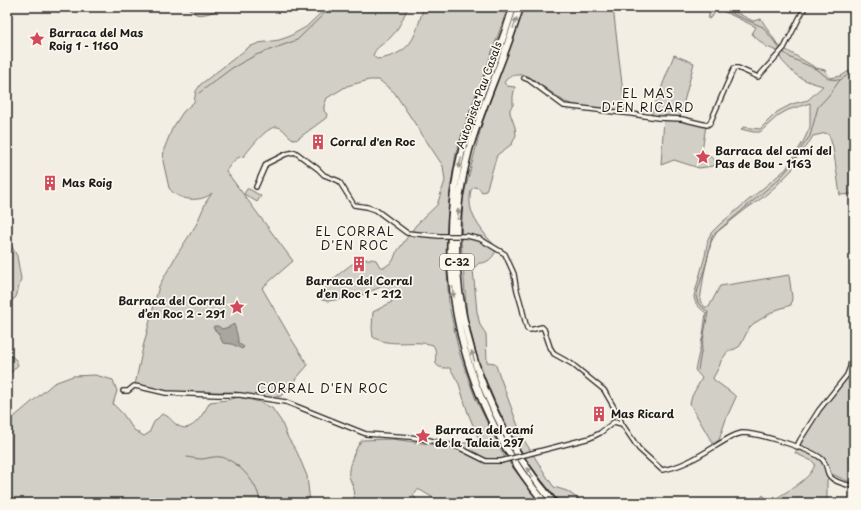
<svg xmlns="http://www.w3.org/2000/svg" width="861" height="510" font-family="'Playpen Sans',sans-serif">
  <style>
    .green { fill: #d2cfc6; stroke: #777671 }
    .water { fill: #a9a6a0; stroke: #716f6b }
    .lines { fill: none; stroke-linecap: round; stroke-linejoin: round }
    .stream { stroke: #716f6b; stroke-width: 1 }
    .street-casing { stroke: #1c1c1c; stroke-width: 6 }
    .highway-casing { stroke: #1c1c1c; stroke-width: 9 }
    .street { stroke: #fbf7ec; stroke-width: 3.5 }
    .highway { stroke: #fbf7ec; stroke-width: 6 }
    .street-bridge-casing { stroke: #1c1c1c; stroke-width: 6; stroke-linecap: butt }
    .street-bridge { stroke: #fbf7ec; stroke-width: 3.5 }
    .oneway { fill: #97948e }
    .labels { text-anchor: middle; stroke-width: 3.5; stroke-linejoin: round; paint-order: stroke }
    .shield { fill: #fbf7ec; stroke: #5f5e5a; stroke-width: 1 }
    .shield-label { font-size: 10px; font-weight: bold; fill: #1c1c1c }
    .poi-label { font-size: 11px; font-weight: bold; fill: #1c1c1c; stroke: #fbf7ec; text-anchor: start }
    .street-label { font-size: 11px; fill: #1c1c1c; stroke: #fbf7ec }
    .neighbourhood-label { font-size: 12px; letter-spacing: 1px; fill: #1c1c1c; stroke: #fbf7ec }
  </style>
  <rect width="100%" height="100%" fill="#f2eee4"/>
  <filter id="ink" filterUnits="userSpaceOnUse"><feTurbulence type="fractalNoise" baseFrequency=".025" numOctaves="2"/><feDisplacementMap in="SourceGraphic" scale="8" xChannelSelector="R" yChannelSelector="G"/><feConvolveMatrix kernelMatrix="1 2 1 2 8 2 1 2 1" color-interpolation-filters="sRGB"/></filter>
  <g filter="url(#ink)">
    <path class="green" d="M186,7H227C220,9 203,17 196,14C192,12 190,8 186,7Z
      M327,7H408C403,18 399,29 390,38C384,44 375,47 373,56L377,59C390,58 405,52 412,40C418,30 420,17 424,7H473L476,10L490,9L495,7H508L456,153L450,191L447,225L446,256L449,305L459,352L476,400L504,456L540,503H452L435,499L420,490H417L413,495L419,503H352C358,491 352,487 349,476C347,468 356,446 362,440L392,439L437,445L480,442L468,413L459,384L450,368C426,369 441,356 433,345C414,339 390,348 373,337L372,328L373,312L392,302L385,289L381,287L356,297L350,296L342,299L328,301L322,300L320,298C323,286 344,269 354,263C360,259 369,258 376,260L380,267H385L393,261L396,253L416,225L437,205L445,181L443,166L394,92L379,80H369L347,86L327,98L324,106V111L327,114L326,118L296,140C288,138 284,128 278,127C267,125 250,149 244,156C235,157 231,164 226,171L293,261L262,288L292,340L308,365L281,396L275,397L274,401L237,392H161L135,385L143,347L159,286L176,256L196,225L206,202L212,193C201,203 178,201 169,188L163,161L164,149L172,129L183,112L194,102L196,91L201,84L249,47L259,43L279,40L288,37L306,27Z
      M523,7H613L625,110L578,106L565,102L528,76C520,74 508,74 504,83L507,86L515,87L513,96V105L510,109V113L515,127L516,135L512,144L497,155L486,191L482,192L479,188L474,187L471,190C467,210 475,221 487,237C490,241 495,244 496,250C494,257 487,264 479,263L473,269L477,312L480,325L486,334L487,362L495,363L522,437L549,480L554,487L567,491L584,503H560L524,458L514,442L495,402L478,361L467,317L461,241L463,198L483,120L519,22Z
      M711,7H725L753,21L761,19L778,45L816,68L825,70L830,78L841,76L854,68V202L853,194L840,195L833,147L829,135L826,133L813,136L807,146L796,158L792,170L776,186L762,198L746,209L717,232L711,242L704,274L700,301L705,307H709L720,286L789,275L792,297L791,305L776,310L753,324L749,328L740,346L735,349L728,351L721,361L719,367L713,378L714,380L732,393L736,397L726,419L719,440L713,444L690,404L692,396L702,378L695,370L703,335L706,313C700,308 694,304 694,296L705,256L708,239L711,233L720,224L786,169L803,142L810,127V103L788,110L779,115L760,132H753L741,129L744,127L760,129L777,112L792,104L808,100L823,86C806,81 798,79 787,66C782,61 779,58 779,52L765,46L752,34L756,27L721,10L715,12L712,17L708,19Z
      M674,55L694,63L679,121L706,126L702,150L705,153L718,162L713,166L699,168L674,160L661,165L664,118L651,115Z
      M247,189H249L261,196L257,202L244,194Z
      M7,238L17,256L21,279L16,297L7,305Z
      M7,352L16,360L18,365L7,377Z
      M854,356V484L832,474L827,480V503H751L757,502L763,495L767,499L772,501C785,492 811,480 815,464L812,461L795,453L821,409L850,373Z
      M95,375L113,380L117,391L113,404L122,413L134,430L144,436L149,433L154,422L162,414C170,416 171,421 177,425C192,436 204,412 210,402L227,400L239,397L260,402L272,408L281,421L288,438L297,452L307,476L310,503H7V423L54,383L73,376Z"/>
    <path class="water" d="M234,324C235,327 239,340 238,343L244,347L242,349L232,344L223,343L218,333L213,328L214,326H218L222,329L229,327Z"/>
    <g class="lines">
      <path class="stream" d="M722,7L735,15L763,27L780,49
        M782,51L791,58L818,70L829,79L840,80L854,71
        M199,93L232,68L256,55L297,40L331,7
        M698,370L708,312L698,303L696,296L707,261L712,236L780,178L792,164L797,154L810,136L818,107L829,95L840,80
        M187,457C192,458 197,459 203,459C208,458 216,456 221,457C239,461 260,486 260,503"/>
      <defs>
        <path id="street" d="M524,78L529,80L564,106L632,114L658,118L682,119L707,125L710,123L734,68H738L758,77L784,48L805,7
          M256,187L266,164L286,154L295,152L318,169L324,175L339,181L354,205L367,207L376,210L407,233L439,236
          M467,236L480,239L505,254L514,274L516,287L522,308L527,329L530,330L542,327L544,329L550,347L554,354L572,364L604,390L619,416L622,424
          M123,391H128L134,386L140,387L166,393L217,395H240L286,402L366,434L410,437L429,440L458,447L486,461H501
          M798,448L797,446L800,440L819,410L847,375L850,367L854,346
          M528,454L590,438L600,433L614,422L622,424L639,449L662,470C688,466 709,449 731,437C735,435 738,434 742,433C758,433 811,449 822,459C826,463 826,467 828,473C831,482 846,484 854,487"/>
        <path id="highway" d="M513,7C500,55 476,98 463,146C431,273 462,403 545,503
          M520,7C506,56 483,101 469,150C435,275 471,405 554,503"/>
      </defs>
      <use href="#street" class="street-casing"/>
      <use href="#highway" class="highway-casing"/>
      <use href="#street" class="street"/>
      <use href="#highway" class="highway"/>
      <defs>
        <path id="street-bridge" d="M439,236H467
          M501,461L528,454"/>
      </defs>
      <use href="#street-bridge" class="street-bridge-casing"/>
      <use href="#street-bridge" class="street-bridge"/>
    </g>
    <defs><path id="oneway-solid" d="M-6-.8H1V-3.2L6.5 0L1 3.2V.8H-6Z"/></defs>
    <g class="oneway">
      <use href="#oneway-solid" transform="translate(515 23) rotate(-71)"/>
      <use href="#oneway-solid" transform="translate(460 163) rotate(102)"/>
      <use href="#oneway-solid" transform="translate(458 214) rotate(-85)"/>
      <use href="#oneway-solid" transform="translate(453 292) rotate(84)"/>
      <use href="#oneway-solid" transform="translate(473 356) rotate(-107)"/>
      <use href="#oneway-solid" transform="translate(530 472) rotate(-126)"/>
    </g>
  </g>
  <defs>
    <symbol id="sight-bare" viewBox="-9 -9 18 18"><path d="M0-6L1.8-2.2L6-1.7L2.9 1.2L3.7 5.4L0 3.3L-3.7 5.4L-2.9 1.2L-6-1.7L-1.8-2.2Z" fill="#d1495b" stroke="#fbf7ec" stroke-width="2.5" paint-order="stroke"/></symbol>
    <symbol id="building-bare" viewBox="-9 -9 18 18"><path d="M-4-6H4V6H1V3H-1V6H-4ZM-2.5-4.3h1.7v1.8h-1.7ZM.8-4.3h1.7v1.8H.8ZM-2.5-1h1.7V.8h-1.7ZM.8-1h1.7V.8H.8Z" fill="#d1495b" stroke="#fbf7ec" stroke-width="2.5" paint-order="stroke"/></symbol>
  </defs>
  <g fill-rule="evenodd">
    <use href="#sight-bare" x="26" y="28" width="22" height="22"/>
    <use href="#building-bare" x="307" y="131" width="22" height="22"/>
    <use href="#sight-bare" x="692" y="146" width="22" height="22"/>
    <use href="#building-bare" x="39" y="172" width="22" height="22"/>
    <use href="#building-bare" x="348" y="253" width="22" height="22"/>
    <use href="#sight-bare" x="226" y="296" width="22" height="22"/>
    <use href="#building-bare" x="588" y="403" width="22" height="22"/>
    <use href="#sight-bare" x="412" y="425" width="22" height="22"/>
  </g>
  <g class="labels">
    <rect class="shield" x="440" y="254" width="34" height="16" rx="3"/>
    <g class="shield-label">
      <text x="457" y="266">C-32</text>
    </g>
    <g class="poi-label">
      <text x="49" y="37">Barraca del Mas<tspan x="49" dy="13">Roig 1 - 1160</tspan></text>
      <text x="330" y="146">Corral d'en Roc</text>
      <text x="715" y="155">Barraca del camí del<tspan x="715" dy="13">Pas de Bou - 1163</tspan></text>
      <text x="62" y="187">Mas Roig</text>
      <text x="359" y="285" text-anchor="middle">Barraca del Corral<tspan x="359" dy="13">d’en Roc 1 - 212</tspan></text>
      <text x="225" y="305" text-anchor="end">Barraca del Corral<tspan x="225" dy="13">d’en Roc 2 - 291</tspan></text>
      <text x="611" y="418">Mas Ricard</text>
      <text x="435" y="434">Barraca del camí<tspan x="435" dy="13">de la Talaia 297</tspan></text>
    </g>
    <g class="street-label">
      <text transform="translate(479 95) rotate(-70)" y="4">Autopista Pau Casals</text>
    </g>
    <g class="neighbourhood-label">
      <text x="648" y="98">EL MAS<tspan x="648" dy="14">D'EN RICARD</tspan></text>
      <text x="355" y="236">EL CORRAL<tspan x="355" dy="14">D'EN ROC</tspan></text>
      <text x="323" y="393">CORRAL D'EN ROC</text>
    </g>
  </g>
  <rect width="861" height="510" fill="none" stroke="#fbf7ec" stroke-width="24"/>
  <rect x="12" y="12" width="837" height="486" fill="none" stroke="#1c1c1c" stroke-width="1.5" filter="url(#ink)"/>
</svg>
